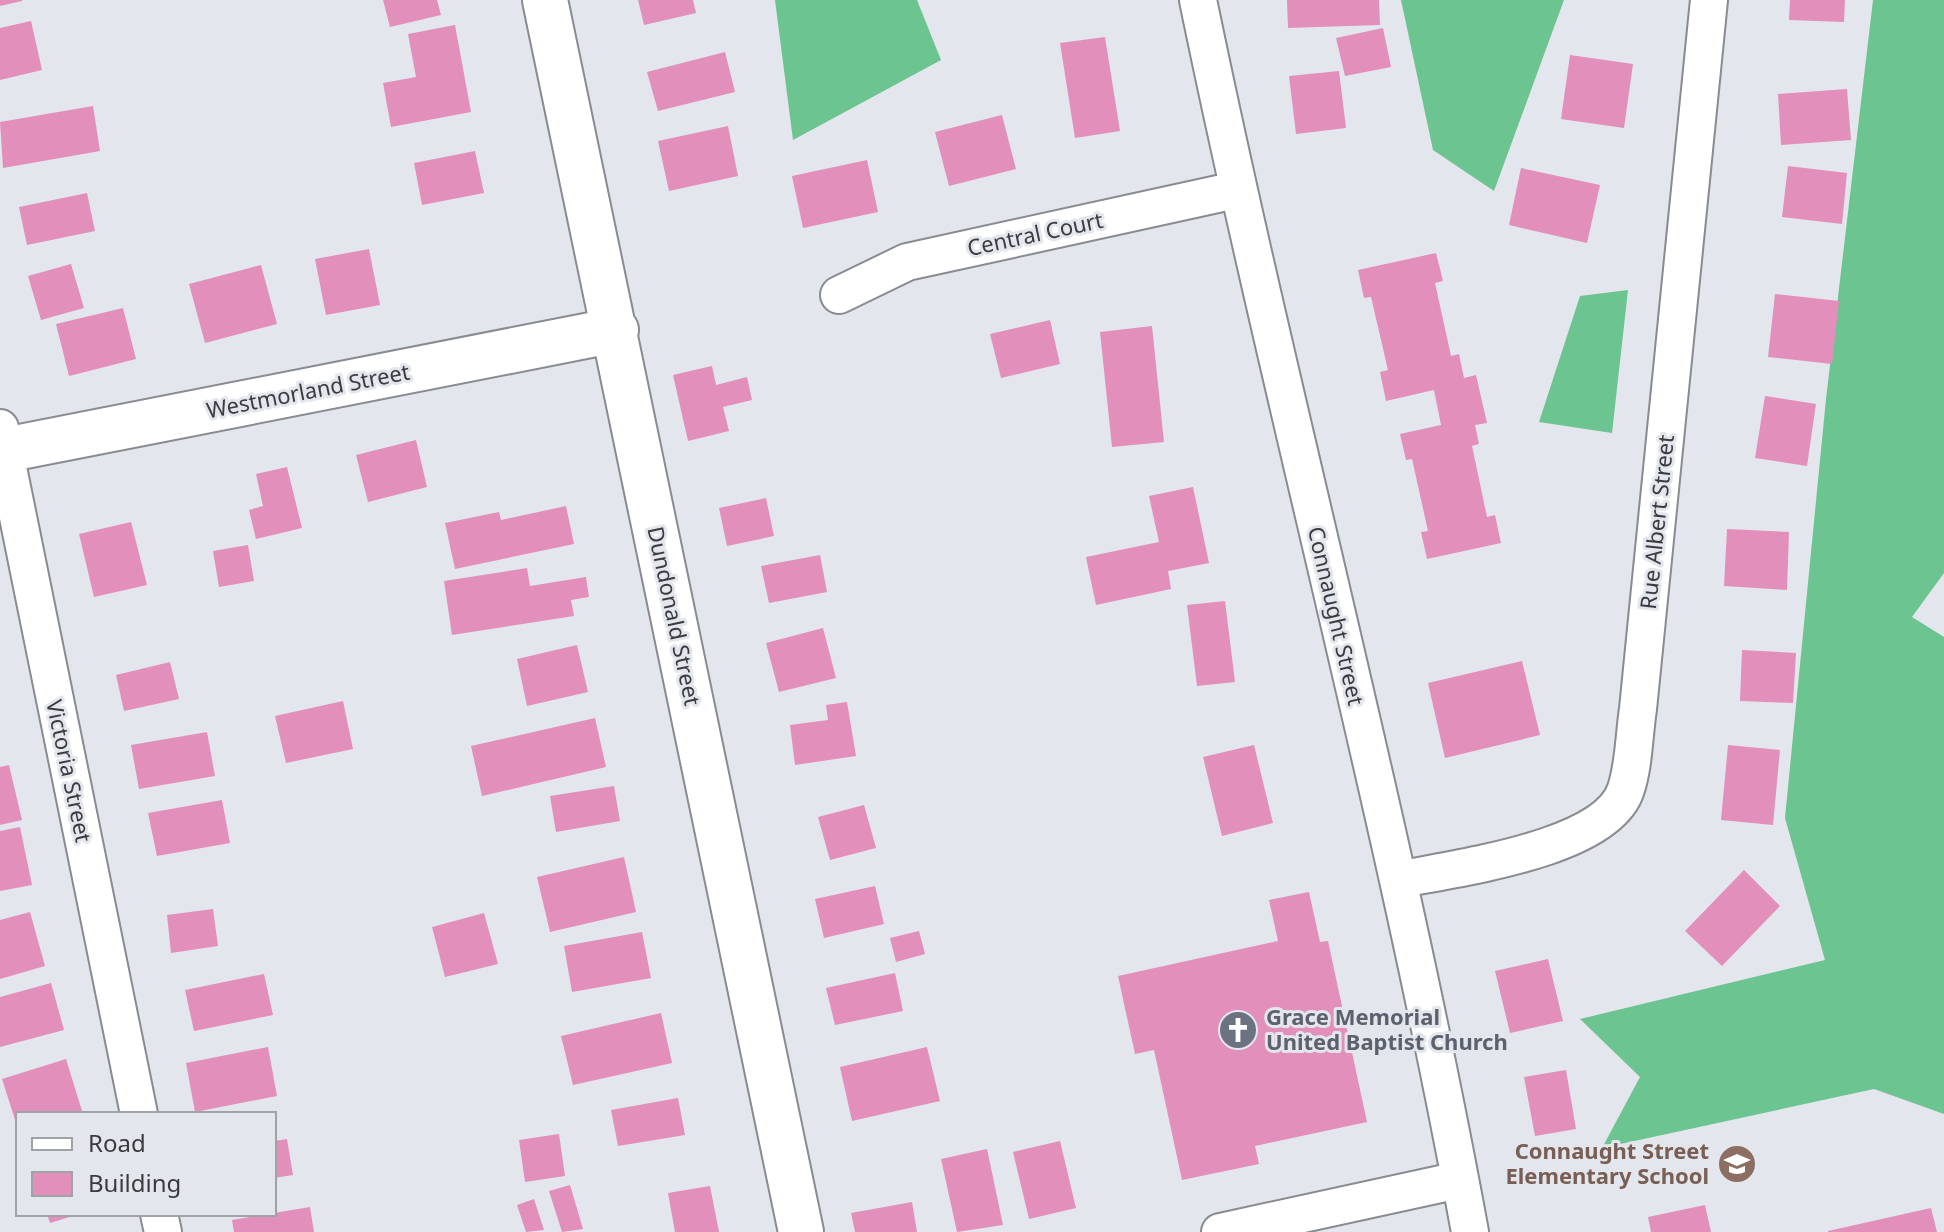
<svg xmlns="http://www.w3.org/2000/svg" width="1944" height="1232" font-family="'Noto Sans',sans-serif">
  <style>
    .forest { fill: #6cc490 }
    .building { fill: #e28fbc }
    .lines { fill: none; stroke-linecap: round; stroke-linejoin: round }
    .street-casing { stroke: #888b91; stroke-width: 40 }
    .secondary-casing { stroke: #888b91; stroke-width: 48 }
    .street { stroke: #fff; stroke-width: 36 }
    .secondary { stroke: #fff; stroke-width: 44 }
    .labels { text-anchor: middle; stroke-width: 6; stroke-linejoin: round; paint-order: stroke }
    .street-label { font-size: 22px; fill: #3a3b3e; stroke: #e3e6ec }
    .worship-label { font-size: 22px; font-weight: bold; fill: #5b616d; stroke: #e3e6ec; text-anchor: start }
    .education-label { font-size: 22px; font-weight: bold; fill: #785e54; stroke: #e3e6ec; text-anchor: end }
  </style>
  <rect width="100%" height="100%" fill="#e3e6ec"/>
  <path class="forest" d="M775,0H917L941,60L793,140Z
    M1401,0H1564L1494,191L1433,150Z
    M1873,0H1944V573L1912,617L1944,637V1114L1874,1089L1602,1148L1640,1077L1580,1019L1825,960L1785,818L1826,399Z
    M1628,290L1612,433L1539,422L1580,296Z"/>
  <path class="building" d="M0,0H22V1L0,6Z
    M383,0H437L441,15L390,27Z
    M638,0H693L696,13L644,25Z
    M1287,0H1379L1380,25L1288,28Z
    M1790,0H1845L1844,22L1789,20Z
    M31,21L42,70L0,80V28Z
    M455,25L471,112L391,127L383,83L416,77L408,34Z
    M1383,28L1391,67L1345,76L1336,38Z
    M1105,37L1120,131L1075,138L1060,43Z
    M725,52L735,92L658,111L647,72Z
    M1570,55L1633,64L1624,128L1561,119Z
    M1339,71L1346,128L1296,134L1289,76Z
    M1847,89L1851,140L1781,145L1778,94Z
    M93,106L100,151L3,168L0,122Z
    M1002,115L1016,169L949,186L935,132Z
    M728,126L738,176L669,191L658,141Z
    M475,151L484,193L422,205L414,163Z
    M867,160L878,212L803,228L792,176Z
    M1788,166L1847,173L1842,224L1782,217Z
    M1521,168L1600,185L1587,243L1509,225Z
    M87,193L95,231L27,245L19,207Z
    M369,249L380,305L326,315L315,259Z
    M1436,253L1443,281L1435,283L1451,356L1459,354L1464,378L1476,375L1487,423L1475,425L1479,444L1472,446L1487,517L1495,515L1501,543L1427,559L1421,532L1428,531L1412,459L1406,460L1400,434L1441,425L1434,390L1386,401L1380,372L1388,370L1371,297L1364,298L1358,270Z
    M71,264L84,308L41,320L28,276Z
    M261,265L277,324L205,343L189,284Z
    M1775,294L1839,301L1832,364L1768,357Z
    M123,308L136,359L69,376L56,324Z
    M1050,320L1060,364L1001,378L990,334Z
    M1152,326L1164,442L1112,447L1100,332Z
    M712,366L716,385L747,377L752,400L723,407L729,431L688,441L673,375Z
    M1765,396L1816,404L1807,466L1755,458Z
    M416,440L427,487L368,502L356,455Z
    M287,467L302,528L256,539L249,510L263,506L256,474Z
    M1193,487L1209,563L1168,571L1171,589L1096,605L1086,557L1159,542L1149,496Z
    M766,498L774,536L727,546L719,508Z
    M566,506L574,544L455,569L445,523L499,512L501,520Z
    M131,522L147,585L94,597L79,534Z
    M1727,529L1789,532L1787,590L1724,586Z
    M248,545L254,581L219,587L213,551Z
    M820,555L827,592L769,603L761,566Z
    M527,568L530,586L586,577L589,597L571,600L574,616L452,635L444,581Z
    M1225,601L1235,682L1197,686L1187,605Z
    M823,628L836,678L779,692L766,643Z
    M577,645L588,692L527,706L517,659Z
    M1742,650L1796,653L1793,703L1740,701Z
    M1522,661L1540,735L1445,758L1428,683Z
    M170,662L179,699L124,711L116,675Z
    M343,701L353,749L286,763L275,716Z
    M847,702L856,756L795,765L790,725L828,720L826,705Z
    M595,718L606,767L482,796L471,746Z
    M207,732L215,776L139,789L131,745Z
    M1254,745L1273,823L1222,836L1203,757Z
    M1728,745L1780,750L1773,825L1721,820Z
    M9,765L22,820L0,825V767Z
    M614,786L620,821L556,832L550,796Z
    M222,800L230,843L157,856L148,813Z
    M864,805L876,848L830,860L818,817Z
    M20,827L32,885L0,891V831Z
    M624,857L636,912L550,932L537,877Z
    M1744,870L1780,906L1722,966L1685,931Z
    M875,886L884,924L824,938L815,899Z
    M1309,892L1320,942L1328,941L1367,1122L1255,1146L1259,1164L1182,1180L1154,1050L1135,1054L1118,976L1278,941L1269,900Z
    M213,909L218,946L171,953L167,915Z
    M30,912L45,966L0,979V920Z
    M484,913L498,964L445,977L432,927Z
    M919,931L925,954L896,962L890,938Z
    M642,932L651,978L572,992L564,946Z
    M1548,959L1563,1021L1510,1033L1495,971Z
    M895,973L903,1011L835,1025L826,988Z
    M264,974L273,1015L194,1031L185,990Z
    M51,983L64,1030L0,1047V997Z
    M661,1013L672,1063L573,1085L561,1036Z
    M268,1047L277,1096L195,1112L186,1063Z
    M927,1047L940,1101L852,1121L840,1067Z
    M66,1059L83,1114H18L17,1126L2,1079Z
    M1566,1070L1576,1129L1535,1136L1524,1077Z
    M678,1098L685,1135L618,1146L611,1110Z
    M559,1134L565,1176L525,1182L519,1140Z
    M287,1139L293,1175L274,1178V1141Z
    M1060,1141L1076,1208L1029,1219L1013,1152Z
    M987,1149L1003,1225L957,1232L941,1159Z
    M570,1185L583,1229L562,1232L549,1191Z
    M710,1186L719,1232H675L668,1193Z
    M534,1199L544,1230L526,1232L517,1205Z
    M912,1202L917,1232H855L851,1213Z
    M1705,1205L1711,1232H1651L1648,1217Z
    M310,1207L314,1232H234L232,1220Z
    M1931,1208L1937,1232H1828V1231Z
    M47,1214H76V1215L50,1223Z"/>
  <g class="lines">
    <defs>
      <path id="street" d="M1198,0C1283,412 1394,818 1470,1232
        M839,295L907,262L1236,190
        M0,428L139,1114
        M1398,880C1454,868 1607,850 1626,789C1634,765 1634,735 1638,709L1709,0
        M159,1214L163,1232
        M1220,1232L1459,1180"/>
      <path id="secondary" d="M545,0L801,1232
        M0,451L616,330"/>
    </defs>
    <use href="#street" class="street-casing"/>
    <use href="#secondary" class="secondary-casing"/>
    <use href="#street" class="street"/>
    <use href="#secondary" class="secondary"/>
  </g>
  <defs>
    <symbol id="church-disc" viewBox="-11 -11 22 22"><circle r="9.5" fill="#6b7280" stroke="#e3e6ec"/><path d="M-1.2-6h2.4v3.5h3.3v2.4h-3.3V6h-2.4V-.1h-3.3v-2.4h3.3Z" fill="#fff"/></symbol>
    <symbol id="school-disc" viewBox="-11 -11 22 22"><circle r="9.5" fill="#8d6e63" stroke="#e3e6ec"/><path d="M0-5L7-2L0 1L-7-2ZM-4 1L0 2.5L4 1V4Q0 6-4 4Z" fill="#fff"/></symbol>
  </defs>
  <g fill-rule="evenodd">
    <use href="#church-disc" x="1216" y="1008" width="44" height="44"/>
    <use href="#school-disc" x="1715" y="1142" width="44" height="44"/>
  </g>
  <g class="labels">
    <g class="street-label">
      <text transform="translate(1035 234) rotate(-12)" y="8">Central Court</text>
      <text transform="translate(308 391) rotate(-11)" y="8">Westmorland Street</text>
      <text transform="translate(1657 522) rotate(-84)" y="8">Rue Albert Street</text>
      <text transform="translate(674 616) rotate(78)" y="8">Dundonald Street</text>
      <text transform="translate(1336 616) rotate(77)" y="8">Connaught Street</text>
      <text transform="translate(69 771) rotate(78)" y="8">Victoria Street</text>
    </g>
    <g class="worship-label">
      <text x="1266" y="1025">Grace Memorial<tspan x="1266" dy="25">United Baptist Church</tspan></text>
    </g>
    <g class="education-label">
      <text x="1709" y="1159">Connaught Street<tspan x="1709" dy="25">Elementary School</tspan></text>
    </g>
  </g>
  <rect x="16" y="1112" width="260" height="104" fill="#e3e6ec" stroke="#9fa2a6" stroke-width="2"/>
  <rect x="32" y="1138" width="40" height="12" fill="#ffffff" stroke="#9fa2a6" stroke-width="2"/>
  <text x="88" y="1152" font-size="24" fill="#3a3b3e">Road</text>
  <rect x="32" y="1172" width="40" height="24" fill="#e28fbc" stroke="#9fa2a6" stroke-width="2"/>
  <text x="88" y="1192" font-size="24" fill="#3a3b3e">Building</text>
</svg>
